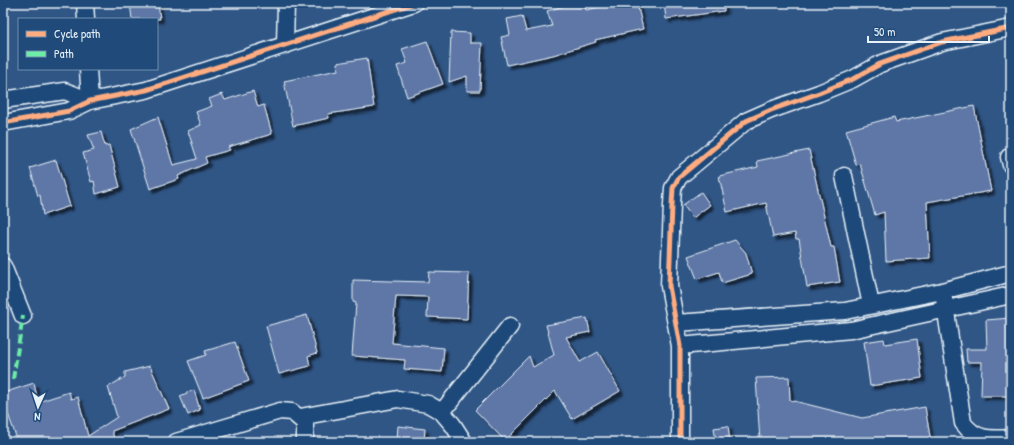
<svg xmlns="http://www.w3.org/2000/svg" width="1014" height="445" font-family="'Patrick Hand',sans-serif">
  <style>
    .building { fill: #5f77a6; stroke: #e8f1f8; filter: url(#shadow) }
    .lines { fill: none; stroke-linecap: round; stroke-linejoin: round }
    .minor-casing { stroke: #e8f1f8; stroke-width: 19 }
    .minor { stroke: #1f4a7a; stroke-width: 16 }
    .quiet { stroke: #6deda7; stroke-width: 4; stroke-dasharray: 8 4; stroke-linecap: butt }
    .cycleway-casing { stroke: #1f4a7a; stroke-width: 8 }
    .cycleway { stroke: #ffac80; stroke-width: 5 }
  </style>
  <defs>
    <filter id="shadow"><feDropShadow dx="3.5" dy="3.5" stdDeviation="1" flood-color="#0009"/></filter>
  </defs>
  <rect width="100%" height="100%" fill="#305686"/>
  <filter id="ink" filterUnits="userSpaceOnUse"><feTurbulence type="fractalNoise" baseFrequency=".025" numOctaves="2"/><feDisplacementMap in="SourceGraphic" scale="8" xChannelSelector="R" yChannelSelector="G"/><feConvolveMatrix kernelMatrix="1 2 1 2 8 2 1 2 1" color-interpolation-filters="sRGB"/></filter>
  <g filter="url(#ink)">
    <path class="building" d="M130,3H158L160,19H132Z
      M574,3H584L586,10L619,3H637L643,29L595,40L596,42L553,55L507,65L501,37L510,35L507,19L522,16L526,31L552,26L547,11Z
      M664,3H724V11L666,19Z
      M451,32L470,33V43H482L480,91H467V76L449,82Z
      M427,41L443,84L407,97L397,66L407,63L402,49Z
      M367,58L374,107L328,114L329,118L293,126L284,81L338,70L337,63Z
      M253,91L258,107L264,105L272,134L228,147L230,150L205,157L207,163L178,176L179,179L150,189L131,129L158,117L173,165L197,159L188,131L201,125L196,112L212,106L209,99L222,94L225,100Z
      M974,106L991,191L927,202L930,258L886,261L884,212L875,215L860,164L856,165L846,130L894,117L896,122Z
      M101,132L105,146L109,145L120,187L96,194L94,181L91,182L83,153L94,150L88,135Z
      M809,150L831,247H834L840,282L807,287L799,239H796L795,233L773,237L766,203L727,212L719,176L758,167L757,161Z
      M56,160L70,206L43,215L40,195L38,196L30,168Z
      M701,192L710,205L693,218L683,205Z
      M735,240L746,253L752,274L722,283L719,272L697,279L688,256Z
      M429,272L469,273L467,319L427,317L428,297L396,296L392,343L444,348L442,372L404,369L405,360L352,356L356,303L353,302V280L428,282Z
      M307,315L317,353L308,356L310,366L279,374L266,326Z
      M587,318L590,332L566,337L580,362L598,352L620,391L572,419L555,391L505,441L475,410L529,356L533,367L554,355L546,325Z
      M1011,318V396H981L982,362H967L966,349H987L986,320Z
      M884,339L885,344L917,339L922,378L870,386L864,342Z
      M235,342L249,381L203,398L188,361L206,355L205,351Z
      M150,366L169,409L112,431L115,442H18L3,400V393L34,383L38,402L69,392L71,399L78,397L88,436L117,417L108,387L125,377V372Z
      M789,377L790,400L862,418L925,407L931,442H808L792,438L793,442H760L756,378Z
      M194,390L200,410L188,415L180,396Z
      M398,426L425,429L424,442L397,439Z
      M728,426L730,442H716L714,428Z"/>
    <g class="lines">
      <defs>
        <path id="minor" d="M85,3L86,19
          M285,45L286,3
          M88,69L90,101
          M3,100L65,91L90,101
          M3,123L69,111L90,101L146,90L414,3
          M1009,157L1011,165
          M844,176L871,305
          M3,266L23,316
          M944,299L963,423C976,441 991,439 1011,438
          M676,323L845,311L942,291L1011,273
          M680,346L851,330L1011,295
          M442,412L510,326
          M300,417L398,399L428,404L442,412L453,425L464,442
          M176,442L280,411L292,412L305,423V442
          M680,442V346L669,286L672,205L673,188L679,177L746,121L771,110L819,93L853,79L880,64L942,42L1011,28"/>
      </defs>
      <use href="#minor" class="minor-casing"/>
      <use href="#minor" class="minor"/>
      <path class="quiet" d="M13,379L23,316"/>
      <defs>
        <path id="cycleway" d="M3,123L69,111L90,101L146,90L414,3
          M680,442V346L669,286L672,205L673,188L679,177L746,121L771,110L819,93L853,79L880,64L942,42L1011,28"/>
      </defs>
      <use href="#cycleway" class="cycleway-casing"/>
      <use href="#cycleway" class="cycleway"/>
    </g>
  </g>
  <rect width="1014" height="445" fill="none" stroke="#1f4a7a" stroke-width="16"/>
  <rect x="8" y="8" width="998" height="429" fill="none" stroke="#e8f1f8" stroke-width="1.5" filter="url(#ink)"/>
  <rect x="18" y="18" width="140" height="52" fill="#1f4a7a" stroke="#6f8dac"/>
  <rect x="26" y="31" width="20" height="6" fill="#ffac80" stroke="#6f8dac"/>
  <text x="54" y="38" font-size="12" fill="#e8f1f8">Cycle path</text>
  <rect x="26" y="51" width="20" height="6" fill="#6deda7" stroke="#6f8dac"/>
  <text x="54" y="58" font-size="12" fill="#e8f1f8">Path</text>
  <g transform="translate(38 407) rotate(183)" stroke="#1f4a7a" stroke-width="3" paint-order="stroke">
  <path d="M0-3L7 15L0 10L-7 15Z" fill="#e8f1f8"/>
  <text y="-6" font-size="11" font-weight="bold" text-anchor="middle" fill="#e8f1f8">N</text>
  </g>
  <path d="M868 36v6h121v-6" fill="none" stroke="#e8f1f8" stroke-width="2"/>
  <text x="874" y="36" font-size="12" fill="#e8f1f8" stroke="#1f4a7a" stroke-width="3" paint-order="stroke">50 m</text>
</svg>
